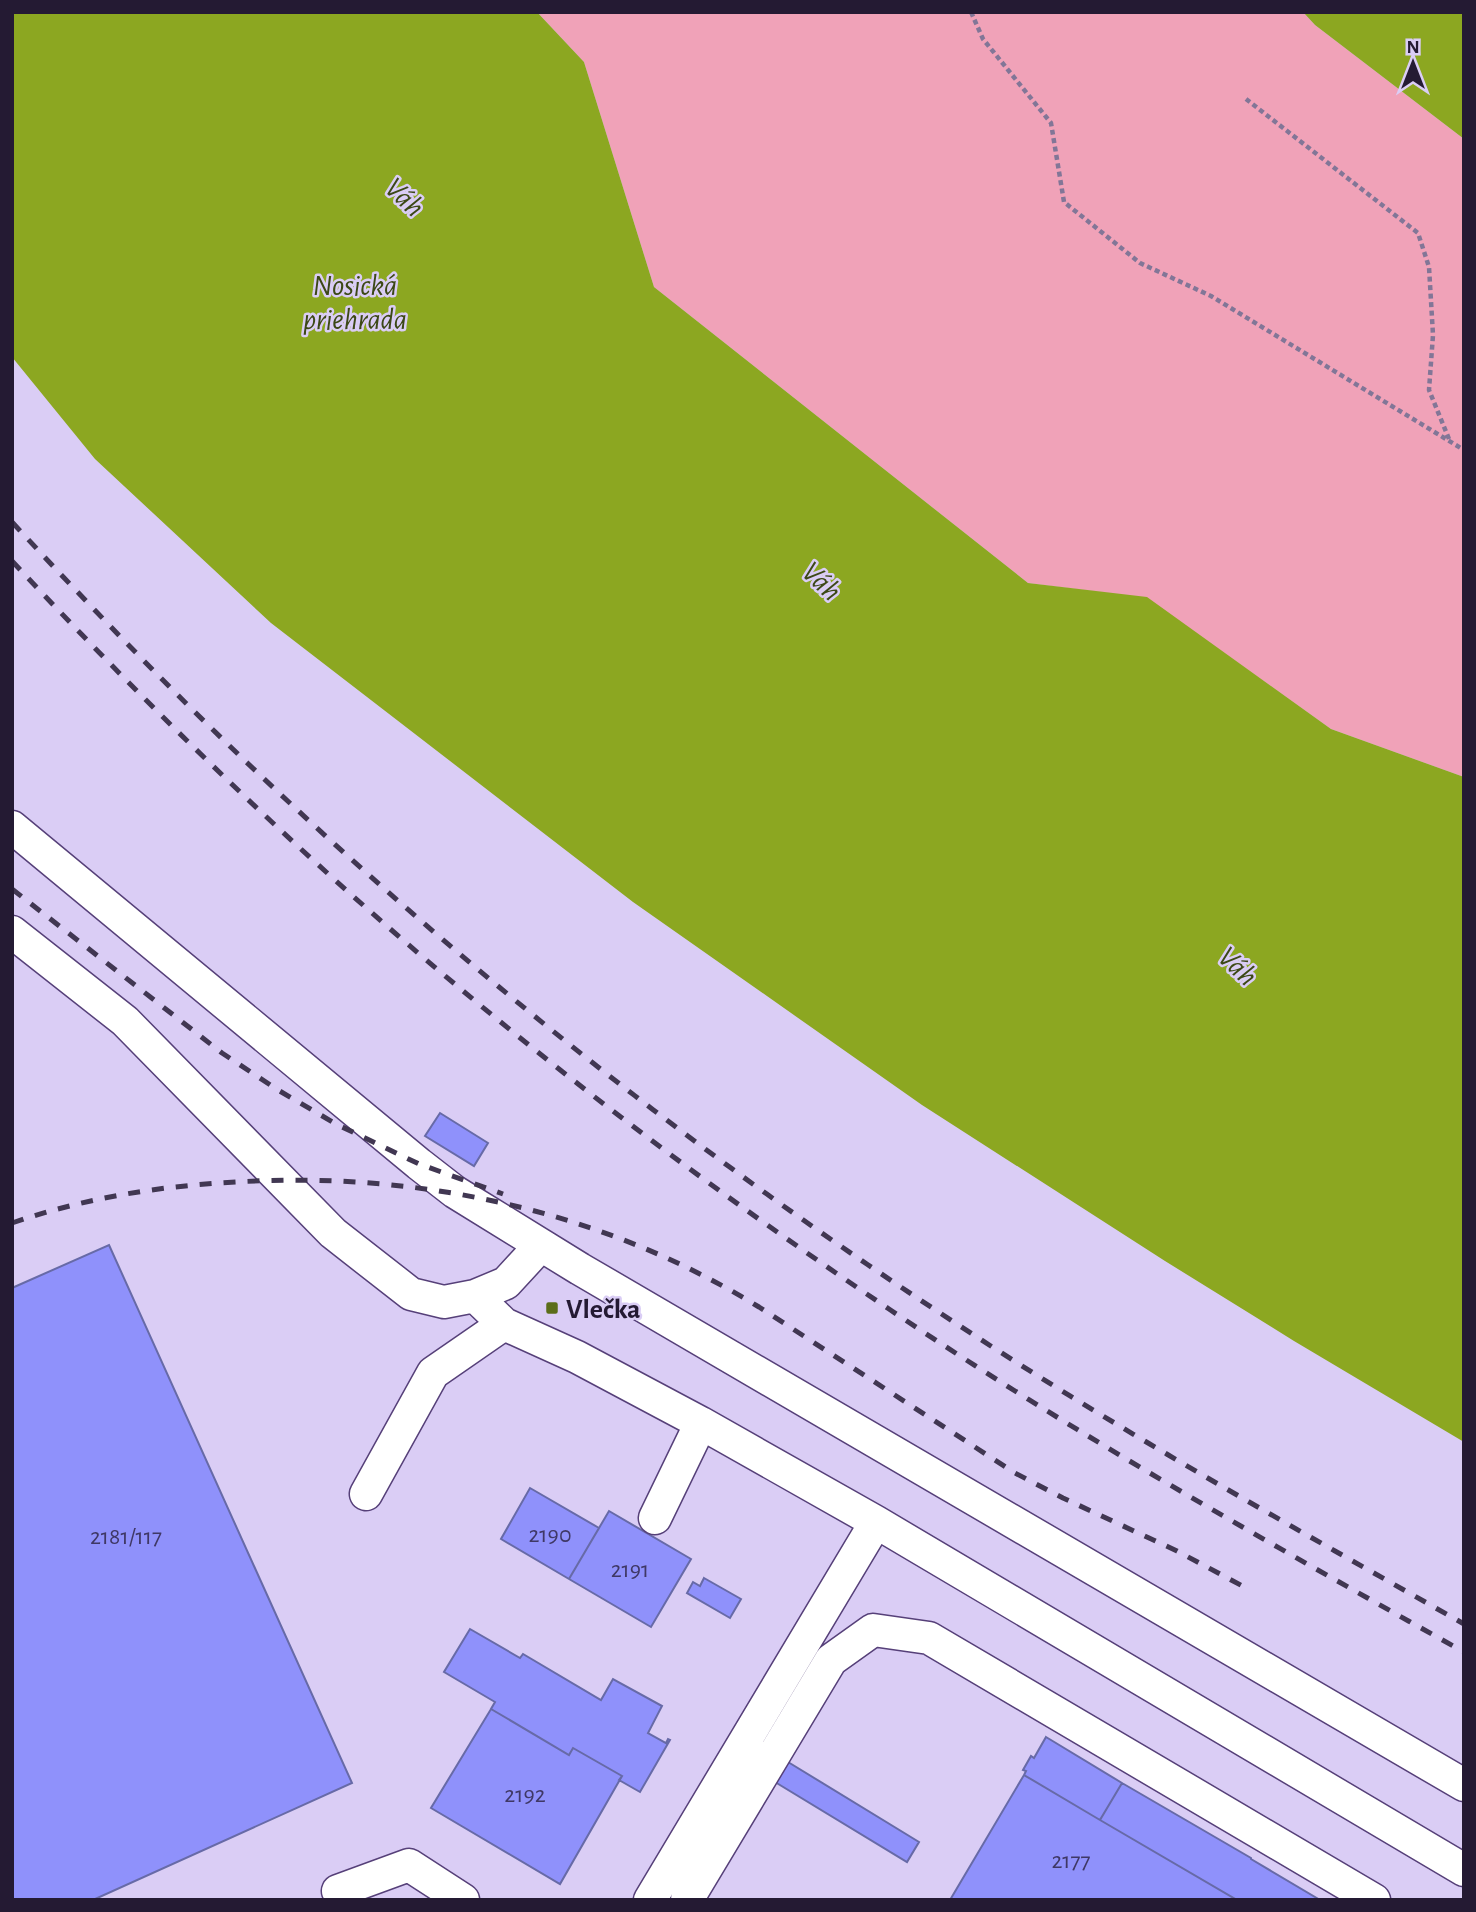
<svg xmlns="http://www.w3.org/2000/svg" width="1476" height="1912" font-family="'Alegreya Sans',sans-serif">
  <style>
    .green { fill: #f0a2b8 }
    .water { fill: #8ca721 }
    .building { fill: #8f91fb; stroke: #676aa7; stroke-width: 2 }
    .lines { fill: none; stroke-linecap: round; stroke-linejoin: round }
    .minor-casing { stroke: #564079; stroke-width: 35 }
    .path { stroke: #827697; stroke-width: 4.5; stroke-dasharray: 5 3.5; stroke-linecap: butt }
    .minor { stroke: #fff; stroke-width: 32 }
    .rail { stroke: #413752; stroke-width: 5; stroke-dasharray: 12 12; stroke-linecap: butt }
    .poi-dot { fill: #5b6d19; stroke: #dacdf5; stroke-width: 2.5 }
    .labels { text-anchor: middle; stroke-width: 5; stroke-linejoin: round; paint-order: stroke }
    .number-label { font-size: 24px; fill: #3f3865 }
    .poi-label { font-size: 28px; font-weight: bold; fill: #241a33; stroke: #dacdf5; text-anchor: start }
    .water-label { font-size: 30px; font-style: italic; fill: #3c4816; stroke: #dacdf5 }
  </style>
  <rect width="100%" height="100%" fill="#dacdf5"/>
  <path class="green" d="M537,12H1303L1315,25L1464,139V777L1331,729L1147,598L1028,583L654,287L584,62Z"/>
  <path class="water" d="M12,12H537L584,62L654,287L1028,583L1147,597L1331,729L1464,777V1442L1294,1341L1165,1261L922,1105L633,902L271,623L95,459L12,357Z
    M1303,12H1464V139L1315,25Z"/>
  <path class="building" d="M440,1113L488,1143L474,1166L425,1136Z
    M109,1245L352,1783L93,1900H12V1288Z
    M530,1488L599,1528L569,1579L501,1539Z
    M609,1511L691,1559L651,1627L569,1579Z
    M704,1578L741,1599L730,1618L687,1593L693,1582L700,1586Z
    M470,1629L520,1658L523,1654L601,1700L613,1679L662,1706L648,1733L666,1743L668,1739L670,1740L640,1792L619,1780L622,1776L573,1748L569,1755L491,1709L495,1702L444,1672Z
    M491,1709L569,1755L573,1748L622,1776L560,1884L431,1808Z
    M1046,1737L1122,1783L1100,1820L1024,1775L1026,1771L1023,1770L1031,1756L1034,1758Z
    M788,1762L919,1842L907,1862L775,1782Z
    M1024,1775L1100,1820L1237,1900H950Z
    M1122,1783L1251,1858V1859L1320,1900H1237L1100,1820Z"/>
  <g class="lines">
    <defs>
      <path id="minor" d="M12,827L419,1164L455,1192L580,1269L1464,1785
        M12,932L125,1021L333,1233L411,1294L444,1302L475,1296L506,1283L540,1246
        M475,1296L504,1324L577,1357L701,1423L876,1522L1464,1870
        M366,1494L433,1373L504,1324
        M655,1518L701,1423
        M338,1891L409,1865L463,1900
        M650,1900L876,1522
        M687,1900L831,1660L873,1630L929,1638L1374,1900"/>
    </defs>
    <use href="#minor" class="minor-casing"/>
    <path class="path" d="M971,12L983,39L1051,123L1064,202L1140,263L1211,296L1464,450
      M1246,99L1418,233L1429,267L1433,335L1429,390L1449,439"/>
    <use href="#minor" class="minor"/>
    <path class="rail" d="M12,522C98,615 185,705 277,791C487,988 715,1167 957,1324C1121,1432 1293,1527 1464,1624
      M12,561C152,711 299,854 456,985C594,1101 740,1209 889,1309C1074,1434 1269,1543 1464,1652
      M12,889L222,1053L278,1090L336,1124L419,1164L503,1194
      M12,1223C85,1198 159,1186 236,1182C419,1171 601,1210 759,1307L1015,1473L1063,1498L1177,1551L1250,1590"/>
  </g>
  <rect class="poi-dot" x="545" y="1301" width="14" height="14" rx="3.5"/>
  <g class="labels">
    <g class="number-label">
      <text x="550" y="1542">2190</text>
      <text x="126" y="1544">2181/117</text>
      <text x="630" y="1577">2191</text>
      <text x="525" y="1802">2192</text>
      <text x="1071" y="1868">2177</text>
    </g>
    <g class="poi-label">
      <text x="566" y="1318">Vlečka</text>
    </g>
    <g class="water-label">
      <text transform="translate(405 197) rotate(43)" y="10">Váh</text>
      <text x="355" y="295">Nosická<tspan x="355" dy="34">priehrada</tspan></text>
      <text transform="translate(822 581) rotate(43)" y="10">Váh</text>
      <text transform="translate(1238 966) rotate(43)" y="10">Váh</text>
    </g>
  </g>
  <rect width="1476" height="1912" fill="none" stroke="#241a33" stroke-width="28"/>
  <g transform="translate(1413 63)" stroke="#dacdf5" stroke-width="5" paint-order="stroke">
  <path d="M0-5L12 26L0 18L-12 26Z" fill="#241a33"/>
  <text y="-10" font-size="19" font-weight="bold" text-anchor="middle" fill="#241a33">N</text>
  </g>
</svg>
